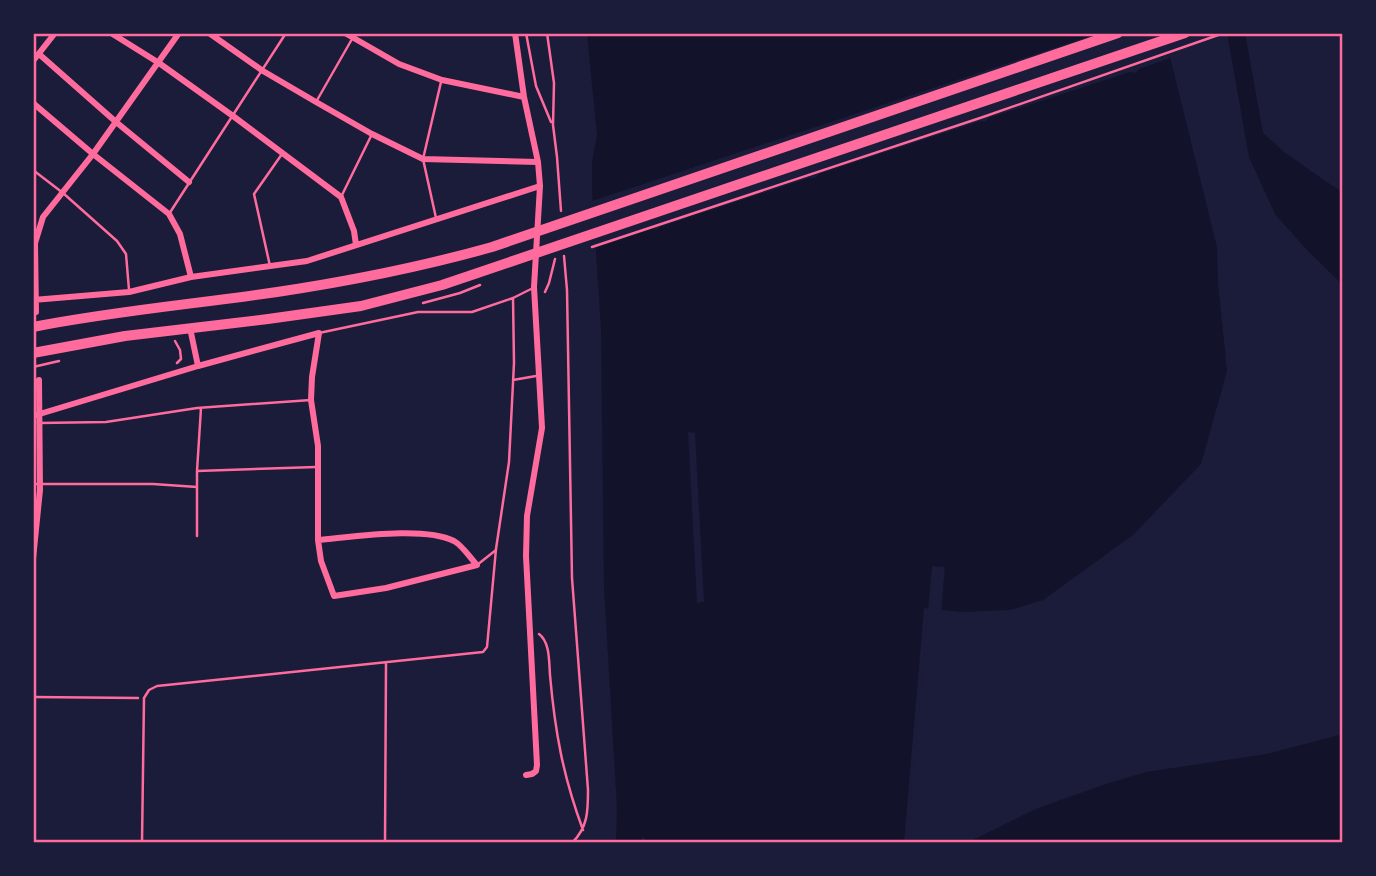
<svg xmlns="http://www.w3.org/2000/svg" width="1376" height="876" font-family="Poppins,sans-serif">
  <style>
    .water { fill: #12122b }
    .pier { fill: #1b1b3a }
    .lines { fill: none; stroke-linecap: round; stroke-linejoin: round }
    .path { stroke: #ff6b9d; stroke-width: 2.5 }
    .service { stroke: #ff6b9d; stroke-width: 2.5 }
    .minor { stroke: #ff6b9d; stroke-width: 6 }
    .trunk { stroke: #ff6b9d; stroke-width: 10 }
    .neatline { fill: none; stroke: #ff6b9d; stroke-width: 2.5 }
  </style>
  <rect width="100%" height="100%" fill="#1b1b3a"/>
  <path class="water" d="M587,33H1164L1217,247L1218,283L1227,371L1201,464L1133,535L1043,600L1010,610L960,612L924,608L904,843H650L643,837L638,843H618L616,841L617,808L604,587L601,329L592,190V162L597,135Z
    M1227,33H1245L1263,133L1284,152L1331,185L1343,192V285L1306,249L1275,214L1249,157Z
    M1343,734V843H967L1036,809L1103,785L1146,772L1267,754Z"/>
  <path class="pier" d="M1099,33H1167L1173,57L1139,69L1136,73L1130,72L989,118L985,122L981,121L819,174L815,178H809L660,227L657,230L652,229L593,249L589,202Z
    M688,432L695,433L704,602L697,603Z
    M932,566L945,567L941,613L928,611Z
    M927,614L909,831L912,767Z"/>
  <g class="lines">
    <path class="path" d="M526,33L536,86L551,122
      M547,33L554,83L553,125L557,157L561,211
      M592,247L983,117L1224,33
      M564,256L567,290L572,578L588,790C588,811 588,827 572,843
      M545,292L549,283L555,259
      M423,303L460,293L480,285
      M175,341L180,350L181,359L177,363
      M33,367L59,361
      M539,634C550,642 549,662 550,675C555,732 563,776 583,830
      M33,697L138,698"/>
    <path class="service" d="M316,102L352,39
      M33,170L63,193L117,241L126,254L129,290
      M341,197L372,134
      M169,214L286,33
      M436,218L423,159L441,82
      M270,266L254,194L282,154
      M319,333L418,312H472L513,298L533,288
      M513,380L536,376
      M39,423L106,422L197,408L311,400
      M197,471L316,467
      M33,484H153L197,487
      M197,536V471L201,408
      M477,565L496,550
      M142,843L144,698L149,690L157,686L483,652L487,647L496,549L509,462L514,363L513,298
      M385,843L386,664"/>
    <path class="minor" d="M111,33L159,63L233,116L341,197L354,231L356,245
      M209,33L263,71L316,102L372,134L423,159L538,162
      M345,33L399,64L442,80L524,97
      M515,33L524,97L538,162L540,186L534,287L542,428L527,516L526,556L537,765L536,771L532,774L526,775
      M39,54L116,122L189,182
      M33,61L55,33
      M33,103L93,154L169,214L180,234L191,277
      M33,300L129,292L191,277L307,261L540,186
      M36,312L35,243L43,217L93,154L179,33
      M198,366L319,333L312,377L311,400L318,446V540L321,561L334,596L386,588L477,565C470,558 463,546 454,541C424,526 353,537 318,540
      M33,416L198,366L190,328
      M33,559L40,490L39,380"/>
    <path class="trunk" d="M33,327C114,311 196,304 277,292C350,281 421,267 492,247L1118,33
      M33,353L125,336L268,319L361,306L442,285L1185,33"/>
  </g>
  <rect width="1376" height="876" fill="none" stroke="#1b1b3a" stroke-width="70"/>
  <rect x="35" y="35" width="1306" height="806" class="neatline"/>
</svg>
